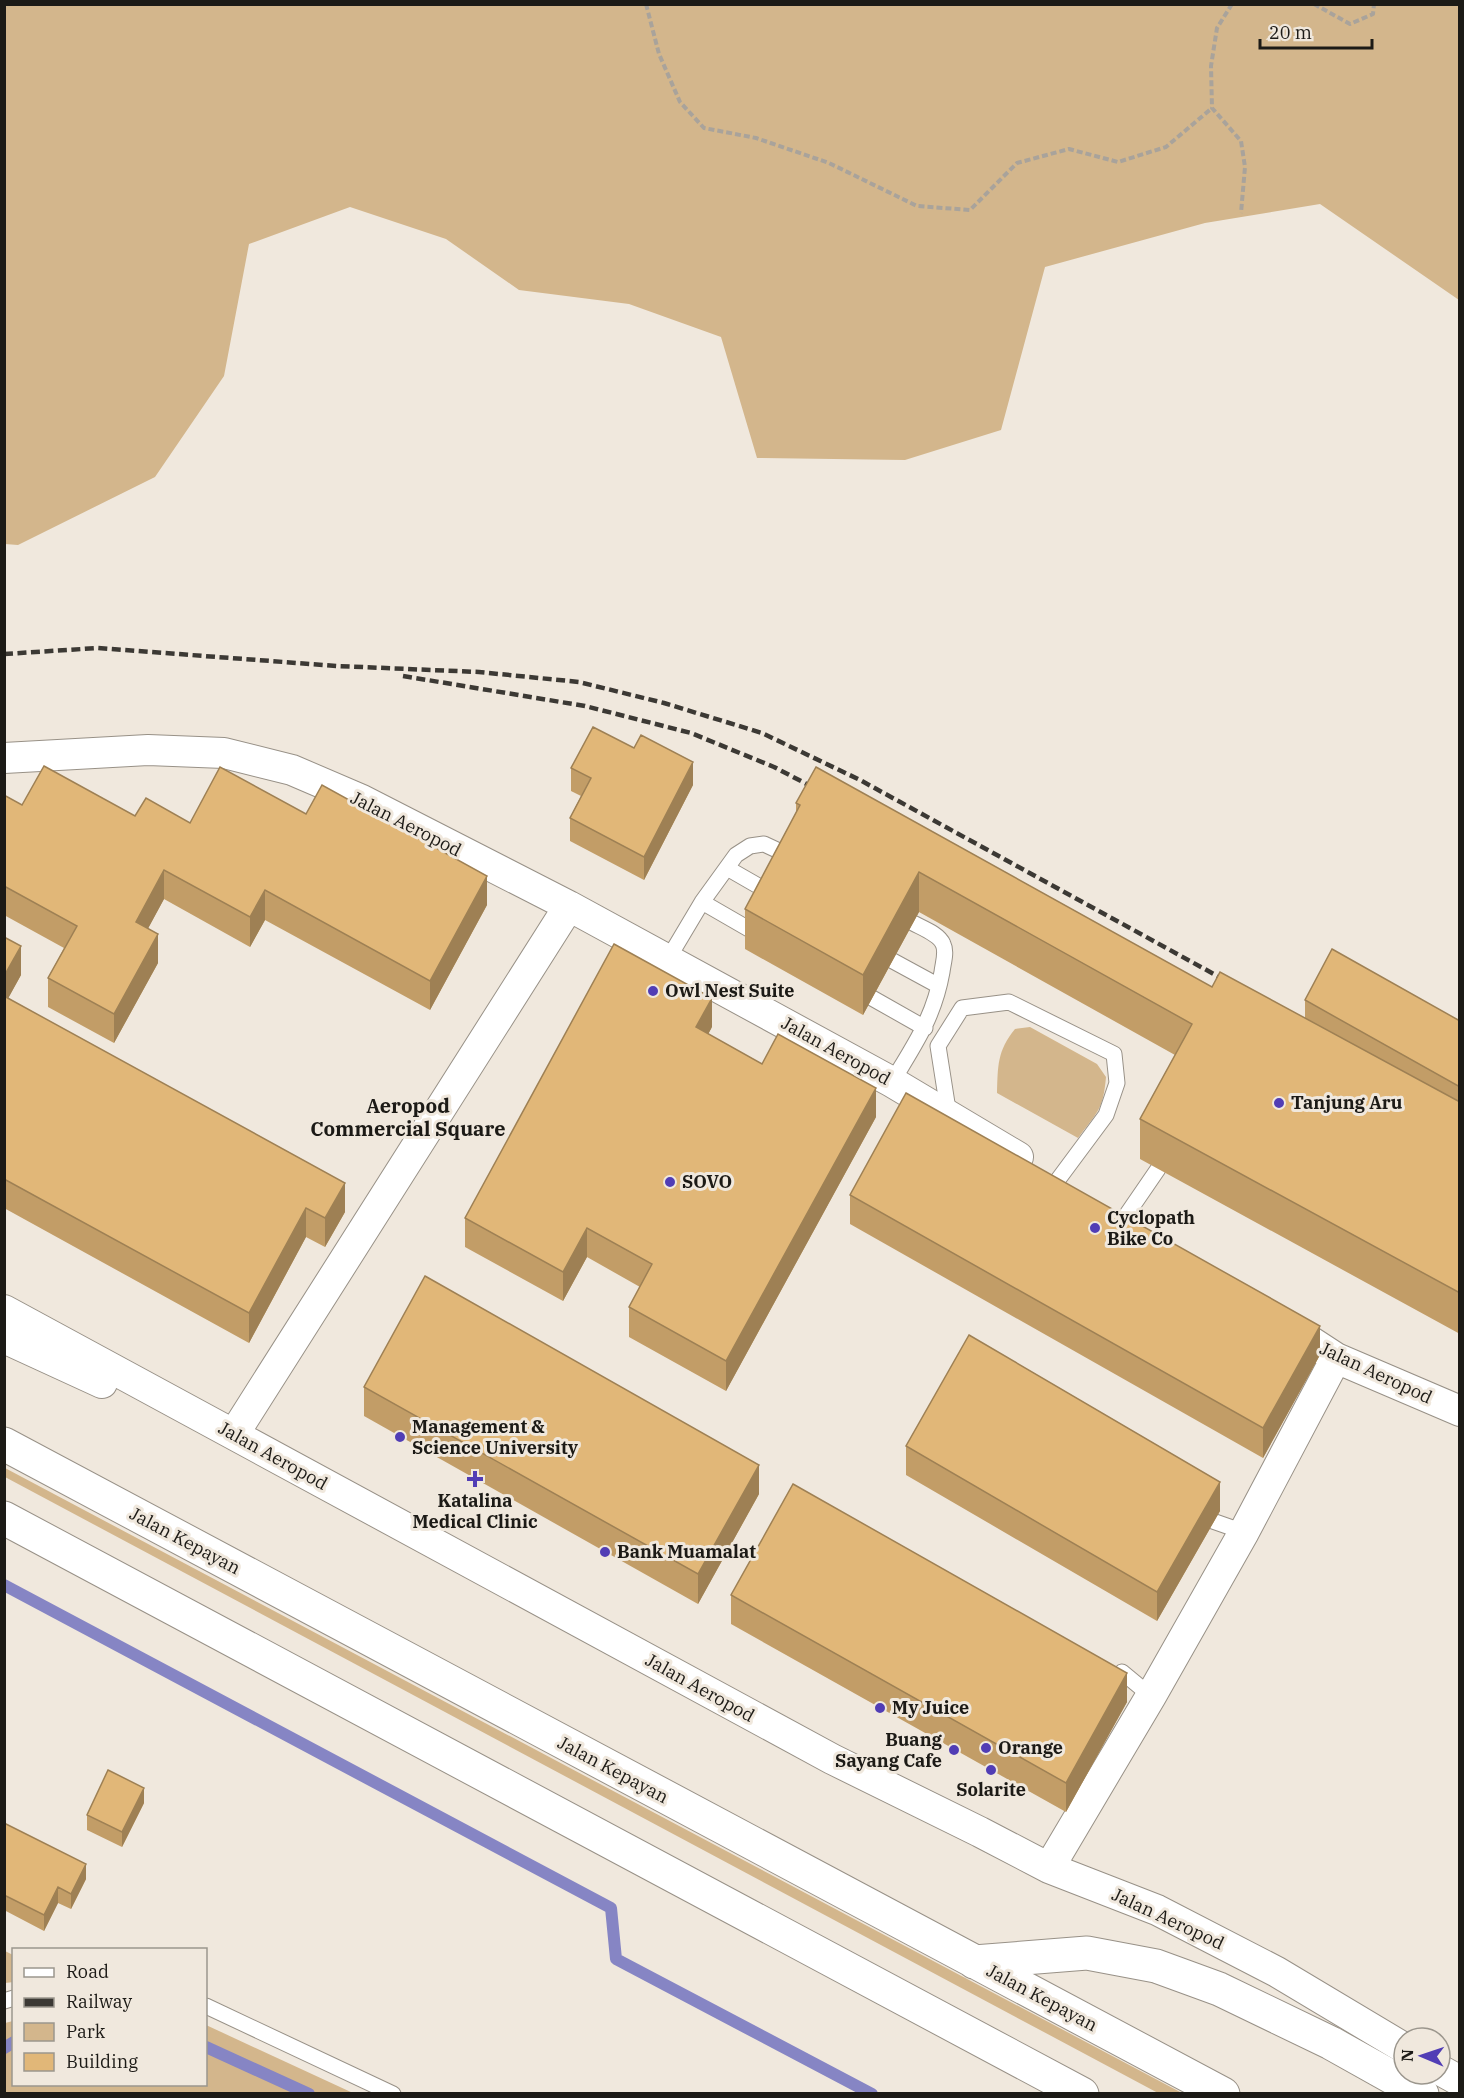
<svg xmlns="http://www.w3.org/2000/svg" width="1464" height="2098" font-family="'IBM Plex Serif',serif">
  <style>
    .green { fill: #d3b68c }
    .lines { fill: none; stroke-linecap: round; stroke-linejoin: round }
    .stream { stroke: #8685c4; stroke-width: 12 }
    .lane-casing { stroke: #989187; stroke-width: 17 }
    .street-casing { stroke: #989187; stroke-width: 32 }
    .highway-casing { stroke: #989187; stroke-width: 35 }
    .path { stroke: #a9a39b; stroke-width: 4; stroke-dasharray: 6 3; stroke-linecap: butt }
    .lane { stroke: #fff; stroke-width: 15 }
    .street { stroke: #fff; stroke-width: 30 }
    .highway { stroke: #fff; stroke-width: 33 }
    .rail { stroke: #3c3934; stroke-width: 4.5; stroke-dasharray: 9 4.5; stroke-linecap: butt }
    .wall { fill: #c29d67 }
    .shaded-wall { fill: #9e8054 }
    .building { fill: #e1b778; stroke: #9e8054; stroke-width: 1.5 }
    .poi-dot { fill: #513db5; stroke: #f0e8dd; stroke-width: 2 }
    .labels { text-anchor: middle; stroke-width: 6; stroke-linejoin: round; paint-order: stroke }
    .street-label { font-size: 18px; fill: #1c1a16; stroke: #f0e8dd }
    .poi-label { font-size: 18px; font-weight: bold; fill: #1c1a16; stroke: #f0e8dd; text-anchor: start }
    .neighbourhood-label { font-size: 20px; font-weight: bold; fill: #1c1a16; stroke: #f0e8dd }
  </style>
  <rect width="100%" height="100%" fill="#f0e8dd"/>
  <path class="green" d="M5,4L1459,5V300L1320,204L1205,223L1045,267L1001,430L905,460L757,458L721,337L629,304L519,290L446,239L350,207L249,244L224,376L155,477L18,545L5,544Z
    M1030,1027L1097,1064L1106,1077C1103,1111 1097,1112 1078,1138L997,1093C998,1066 997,1051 1015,1029Z
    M5,1468L1182,2093H1158L5,1477Z
    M5,1951L13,1955L14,1982L5,1983Z
    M13,2021L14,2084H206V2025L353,2093H5V2023Z"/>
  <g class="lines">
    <path class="stream" d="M4,1585L611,1908L616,1959L872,2094
      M206,2047L309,2094
      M4,2048L14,2042"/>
    <defs>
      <path id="lane" d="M727,868L774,895
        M702,902L754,932
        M668,959L702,902L736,855L750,846L764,844L794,858
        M893,961L939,986
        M872,998L925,1028
        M892,1082C915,1044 934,1017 942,972C943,963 947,952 943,944C939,934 922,928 913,923
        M949,1116L938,1046L962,1008L1009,1002L1114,1054L1117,1083L1106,1115L1057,1181
        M1123,1220L1158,1169
        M1204,1518L1244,1532
        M1122,1672L1151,1696
        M4,2001L14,1998
        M206,2006L393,2094"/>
      <path id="street" d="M4,758L148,750L224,753L292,770L362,800L569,906L892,1082L1018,1157
        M4,1310L832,1759L980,1832L1049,1868L1157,1910L1277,1972L1404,2048
        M1287,1326L1336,1358L1460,1411
        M4,1338L102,1383
        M234,1434L569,906
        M1049,1868L1151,1696L1244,1532L1336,1358
        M1440,2070L1460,2081"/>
      <path id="highway" d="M4,1444L1223,2094
        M4,1518L1082,2094
        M974,1962L1087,1953L1156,1966L1219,1989L1331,2043L1422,2094"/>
    </defs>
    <use href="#lane" class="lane-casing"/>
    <use href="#street" class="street-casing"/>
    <use href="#highway" class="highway-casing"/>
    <path class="path" d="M646,4L659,54L680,102L704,128L756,138L829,163L917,206L970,210L1017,163L1069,149L1118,162L1166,147L1212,108
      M1232,4L1217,28L1211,66L1212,108L1241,141L1245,167L1241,213
      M1314,4L1350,24L1373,14L1374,4"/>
    <use href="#lane" class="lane"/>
    <use href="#street" class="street"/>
    <use href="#highway" class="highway"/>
    <path class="rail" d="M4,654L98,648L337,666L479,672L579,682L664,703L762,733L860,780L1232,984
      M403,676L585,706L691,733L774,767L822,792"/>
  </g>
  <path class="wall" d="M634,748L693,785L644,880L570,841V818L581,796L571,791V768Z
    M4,795L22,805L190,823L306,814L487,905L430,1010L265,920L250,947L164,899L148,928L158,963L114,1043L48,1007V978L64,948L4,915Z
    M796,803L1212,987L1305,1018V1000L1460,1021V1334L1140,1159V1119L1175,1055L919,912L863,1015L745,949V909L796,813Z
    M4,937L21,975L8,998L345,1212L325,1247L306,1237L249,1343L4,1208Z
    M712,1027L708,1034L762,1064L876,1117L726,1391L629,1337V1307L640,1287L587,1257L563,1301L465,1247V1218Z
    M850,1195L1320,1355L1263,1458L850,1224Z
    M364,1387L759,1494L698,1604L364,1416Z
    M906,1446L1220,1511L1157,1621L906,1475Z
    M731,1595L1127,1702L1066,1812L731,1624Z
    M144,1803L122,1847L87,1830V1815Z
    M4,1823L86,1879L71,1909L58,1903L44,1931L4,1910Z"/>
  <path class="shaded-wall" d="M693,762V785L644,880V857Z
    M164,870V899L136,951V922Z
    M919,872V912L863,1015V975Z
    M487,876V905L430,1010V981Z
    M265,890V920L250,947V917Z
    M158,934V963L114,1043V1014Z
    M21,946V975L4,1006V976Z
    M712,998V1027L696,1057V1027Z
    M876,1088V1117L726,1391V1361Z
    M345,1183V1212L325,1247V1218Z
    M306,1208V1237L249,1343V1313Z
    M587,1228V1257L563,1301V1272Z
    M1320,1326V1355L1263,1458V1428Z
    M759,1465V1494L698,1604V1574Z
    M1220,1482V1511L1157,1621V1592Z
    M1127,1673V1702L1066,1812V1783Z
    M144,1788V1803L122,1847V1832Z
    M86,1864V1879L71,1909V1894Z
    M58,1887V1903L44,1931V1915Z"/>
  <path class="building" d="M593,727L634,748L641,735L693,762L644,857L570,818L591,778L571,768Z
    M44,766L135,816L146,798L190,823L220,767L306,814L322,785L487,876L430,981L265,890L250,917L164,870L136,922L158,934L114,1014L48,978L77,926L4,886V795L22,805Z
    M816,767L1212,987L1220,972L1460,1102V1293L1140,1119L1192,1024L919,872L863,975L745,909L800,805L796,803Z
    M4,937L21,946L4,976Z
    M614,944L712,998L696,1027L762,1064L778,1034L876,1088L726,1361L629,1307L652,1264L587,1228L563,1272L465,1218Z
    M1332,949L1460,1021V1087L1305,1000Z
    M4,996L345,1183L325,1218L306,1208L249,1313L4,1179Z
    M906,1093L1320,1326L1263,1428L850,1195Z
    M425,1276L759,1465L698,1574L364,1387Z
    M969,1335L1220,1482L1157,1592L906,1446Z
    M793,1484L1127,1673L1066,1783L731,1595Z
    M108,1770L144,1788L122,1832L87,1815Z
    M4,1823L86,1864L71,1894L58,1887L44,1915L4,1895Z"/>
  <g class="poi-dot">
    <circle cx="653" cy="991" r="6"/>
    <circle cx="1279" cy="1103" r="6"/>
    <circle cx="670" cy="1182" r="6"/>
    <circle cx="1095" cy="1228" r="6"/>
    <circle cx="400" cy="1437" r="6"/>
    <path d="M472 1470h6v6h6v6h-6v6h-6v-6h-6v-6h6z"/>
    <circle cx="605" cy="1552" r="6"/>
    <circle cx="880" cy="1708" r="6"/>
    <circle cx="986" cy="1748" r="6"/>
    <circle cx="954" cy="1750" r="6"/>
    <circle cx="991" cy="1770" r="6"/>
  </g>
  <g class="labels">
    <g class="street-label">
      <text transform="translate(406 824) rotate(27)" y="6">Jalan Aeropod</text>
      <text transform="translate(836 1051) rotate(29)" y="6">Jalan Aeropod</text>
      <text transform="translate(1376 1373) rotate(25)" y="6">Jalan Aeropod</text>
      <text transform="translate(273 1456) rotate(29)" y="6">Jalan Aeropod</text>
      <text transform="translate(185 1541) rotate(28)" y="6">Jalan Kepayan</text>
      <text transform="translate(700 1688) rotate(29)" y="6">Jalan Aeropod</text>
      <text transform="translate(613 1770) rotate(28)" y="6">Jalan Kepayan</text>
      <text transform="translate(1168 1919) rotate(25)" y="6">Jalan Aeropod</text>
      <text transform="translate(1042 1998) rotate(28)" y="6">Jalan Kepayan</text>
    </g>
    <g class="poi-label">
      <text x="665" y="997">Owl Nest Suite</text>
      <text x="1291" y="1109">Tanjung Aru</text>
      <text x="682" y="1188">SOVO</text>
      <text x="1107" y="1224">Cyclopath<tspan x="1107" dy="21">Bike Co</tspan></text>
      <text x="412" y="1433">Management &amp;<tspan x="412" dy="21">Science University</tspan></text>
      <text x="475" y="1507" text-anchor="middle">Katalina<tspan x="475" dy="21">Medical Clinic</tspan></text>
      <text x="617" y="1558">Bank Muamalat</text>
      <text x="892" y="1714">My Juice</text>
      <text x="942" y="1746" text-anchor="end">Buang<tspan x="942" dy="21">Sayang Cafe</tspan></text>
      <text x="998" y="1754">Orange</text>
      <text x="991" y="1796" text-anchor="middle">Solarite</text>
    </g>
    <g class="neighbourhood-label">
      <text x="408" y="1113">Aeropod<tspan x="408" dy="23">Commercial Square</tspan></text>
    </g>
  </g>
  <rect width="1464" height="2098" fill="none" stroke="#1c1a16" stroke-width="12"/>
  <rect x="12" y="1948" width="195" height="138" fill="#f0e8dd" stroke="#9b968d" stroke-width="1.5"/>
  <rect x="24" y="1968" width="30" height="9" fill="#ffffff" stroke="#9b968d" stroke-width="1.5"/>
  <text x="66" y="1978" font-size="18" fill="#1c1a16">Road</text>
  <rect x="24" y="1998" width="30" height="9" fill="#3c3934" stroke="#9b968d" stroke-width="1.5"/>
  <text x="66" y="2008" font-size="18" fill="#1c1a16">Railway</text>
  <rect x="24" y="2023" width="30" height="18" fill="#d3b68c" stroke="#9b968d" stroke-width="1.5"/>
  <text x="66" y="2038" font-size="18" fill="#1c1a16">Park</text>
  <rect x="24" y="2053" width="30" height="18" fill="#e1b778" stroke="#9b968d" stroke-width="1.5"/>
  <text x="66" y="2068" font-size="18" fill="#1c1a16">Building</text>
  <g transform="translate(1422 2056) rotate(272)"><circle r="28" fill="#f0e8dd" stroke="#9b968d" stroke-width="1.5"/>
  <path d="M0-4.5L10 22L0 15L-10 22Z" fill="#513db5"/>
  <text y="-9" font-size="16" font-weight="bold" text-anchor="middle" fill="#1c1a16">N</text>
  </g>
  <path d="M1260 39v9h112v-9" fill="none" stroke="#1c1a16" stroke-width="3"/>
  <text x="1269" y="39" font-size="18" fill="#1c1a16" stroke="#f0e8dd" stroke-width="4.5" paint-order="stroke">20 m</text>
</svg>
